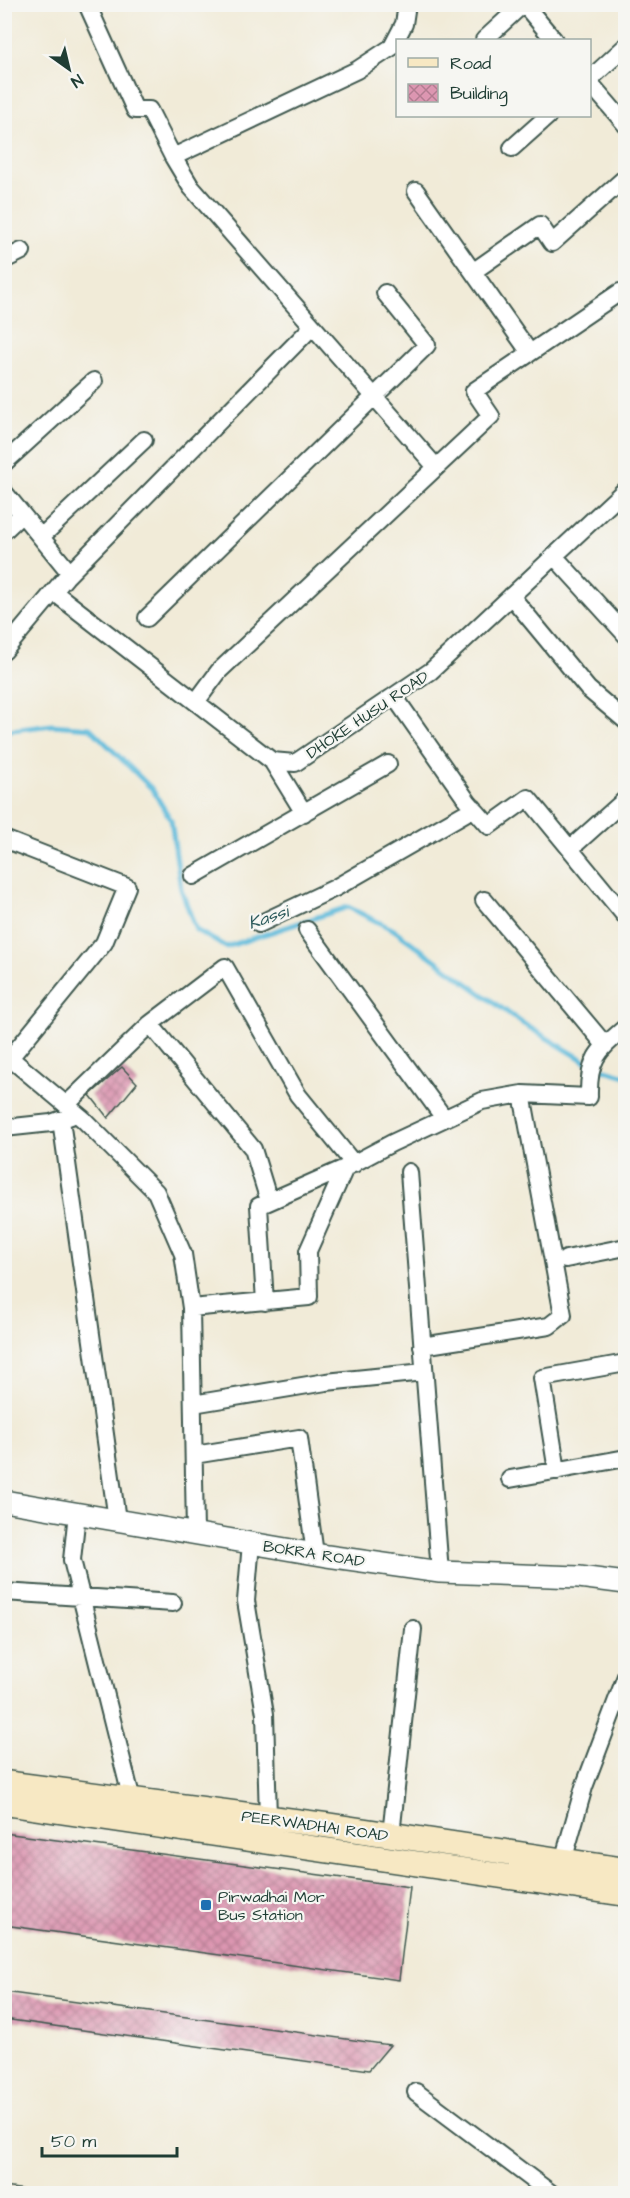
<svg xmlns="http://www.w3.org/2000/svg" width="630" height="2198" font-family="'Architects Daughter',sans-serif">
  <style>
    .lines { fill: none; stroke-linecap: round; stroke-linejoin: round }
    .stream { stroke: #5bbada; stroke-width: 5 }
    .building { fill: url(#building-cross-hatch) }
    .minor-casing { stroke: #3e574d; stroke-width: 20 }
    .tertiary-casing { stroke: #3e574d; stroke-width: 24 }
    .secondary-casing { stroke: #3e574d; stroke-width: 27 }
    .minor { stroke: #fff; stroke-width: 16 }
    .tertiary { stroke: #fff; stroke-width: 21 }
    .secondary { stroke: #f7e8c3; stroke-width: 24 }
    .poi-dot { fill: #1f6fb2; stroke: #f6f6f2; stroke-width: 2 }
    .labels { text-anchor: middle; stroke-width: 4.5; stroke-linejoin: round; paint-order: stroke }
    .street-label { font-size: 16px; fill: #1f3d34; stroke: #f6f6f2 }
    .poi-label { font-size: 16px; fill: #1f3d34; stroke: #f6f6f2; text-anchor: start }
    .water-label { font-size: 18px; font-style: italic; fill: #2e5c5e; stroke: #f6f6f2 }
  </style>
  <defs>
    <pattern id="building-cross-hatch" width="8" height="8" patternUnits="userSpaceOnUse" patternTransform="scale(1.5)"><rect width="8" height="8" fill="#dc96b1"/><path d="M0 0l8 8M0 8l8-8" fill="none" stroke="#b27c91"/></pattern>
  </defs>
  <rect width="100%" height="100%" fill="#f6f6f2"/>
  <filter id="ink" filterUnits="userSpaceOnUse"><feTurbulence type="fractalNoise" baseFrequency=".0167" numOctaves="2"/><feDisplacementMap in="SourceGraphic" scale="12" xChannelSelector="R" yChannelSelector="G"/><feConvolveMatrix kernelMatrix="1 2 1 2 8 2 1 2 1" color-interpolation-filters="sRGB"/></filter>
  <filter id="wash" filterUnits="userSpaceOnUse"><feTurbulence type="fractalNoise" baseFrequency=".008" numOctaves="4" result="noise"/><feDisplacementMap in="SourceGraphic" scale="24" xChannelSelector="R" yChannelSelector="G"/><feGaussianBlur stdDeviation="1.35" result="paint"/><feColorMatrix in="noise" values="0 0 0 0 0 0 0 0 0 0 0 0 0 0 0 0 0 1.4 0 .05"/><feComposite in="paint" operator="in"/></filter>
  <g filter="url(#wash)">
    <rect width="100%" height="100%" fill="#f1ebd8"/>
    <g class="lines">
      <path class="stream" d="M4,731L52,725L90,728L152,789L171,820L181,889L196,930L226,947L348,907L394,930L522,1023L595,1067L626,1076"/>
    </g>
    <g id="blocks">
      <path class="building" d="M122,1067L137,1083L108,1118L90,1095Z
        M4,1833L410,1887L399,1980L4,1925Z
        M4,1992L390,2045L369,2070L4,2019Z
        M4,2187L39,2192V2194H4Z"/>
    </g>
  </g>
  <g filter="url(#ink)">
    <use href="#blocks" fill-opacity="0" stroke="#3e574d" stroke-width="1.5"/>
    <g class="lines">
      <defs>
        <path id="minor" d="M87,4L135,110H149L173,157L191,187L436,467
          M524,4L554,40
          M484,40L523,4
          M590,79L626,46
          M590,83L626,125
          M512,148L548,116
          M173,157L357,70L392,47L404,24L407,4
          M416,191L530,353
          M4,260L22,251
          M474,271L540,225L552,243L626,177
          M4,463L94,381
          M4,492L70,573
          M4,531L22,514
          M41,537L144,440
          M554,556L626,635
          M59,596L272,761L295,763L431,671L626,489
          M511,596L588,689L626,721
          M147,618L427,345L385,293
          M4,651L66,577L312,327
          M394,696L468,802L489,826L528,798L626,917
          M196,702L219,671L491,416L474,391L620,292L626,298
          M272,761L304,813
          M4,839L127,887L104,943L10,1058
          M570,849L626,799
          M193,876L388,764
          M484,900L605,1045
          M259,924L335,888L474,808
          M307,930L444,1118
          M150,1024L225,967L298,1095L354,1164
          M4,1053L83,1119L156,1192L183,1254L191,1308L195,1533
          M66,1105L150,1024L253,1149L269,1201
          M61,1120L117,1520
          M4,1128L51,1123L71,1116
          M409,1172L440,1572
          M566,1259L626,1247
          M265,1302L259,1206L345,1168
          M191,1308L309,1297L308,1251L345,1168L392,1143L482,1101L522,1094L589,1097C588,1058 598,1051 626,1027
          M422,1346L549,1326L563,1315L522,1094
          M193,1404L326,1382L424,1372
          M194,1455L299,1438L315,1554
          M557,1471L542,1378L626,1363
          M510,1479L626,1458
          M77,1513L72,1560L132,1800
          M251,1543L246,1601L265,1714L268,1818
          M4,1592L173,1603
          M391,1835L413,1629
          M563,1861L584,1787L626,1676
          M416,2092L552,2194"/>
        <path id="tertiary" d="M4,1501L327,1556L440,1572L579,1577L626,1583"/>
        <path id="secondary" d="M4,1783L325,1825L626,1870
          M4,1803L626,1894"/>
      </defs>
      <use href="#minor" class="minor-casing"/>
      <use href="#tertiary" class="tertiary-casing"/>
      <use href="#secondary" class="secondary-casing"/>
      <use href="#minor" class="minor"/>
      <use href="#tertiary" class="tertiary"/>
      <use href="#secondary" class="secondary"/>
    </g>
  </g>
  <rect class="poi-dot" x="200" y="1899" width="12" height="12" rx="3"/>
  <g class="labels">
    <g class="street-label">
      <text transform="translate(367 714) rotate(-34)" y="6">DHOKE HUSU ROAD</text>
      <text transform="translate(314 1553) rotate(9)" y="6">BOKRA ROAD</text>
      <text transform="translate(315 1825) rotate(8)" y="6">PEERWADHAI ROAD</text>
    </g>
    <g class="poi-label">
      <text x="218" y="1902">Pirwadhai Mor<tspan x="218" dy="18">Bus Station</tspan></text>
    </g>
    <g class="water-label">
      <text transform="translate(268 917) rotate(-18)" y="6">Kassi</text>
    </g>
  </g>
  <rect width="630" height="2198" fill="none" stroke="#f6f6f2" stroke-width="24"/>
  <rect x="396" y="39" width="195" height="78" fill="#f6f6f2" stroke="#a0aca6" stroke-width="1.5"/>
  <rect x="408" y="58" width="30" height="9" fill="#f7e8c3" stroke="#a0aca6" stroke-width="1.5"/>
  <text x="450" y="69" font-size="18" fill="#1f3d34">Road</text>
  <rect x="408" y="84" width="30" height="18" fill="url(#building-cross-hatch)" stroke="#a0aca6" stroke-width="1.5"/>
  <text x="450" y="99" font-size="18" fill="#1f3d34">Building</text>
  <g transform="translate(69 69) rotate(146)" stroke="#f6f6f2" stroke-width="4.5" paint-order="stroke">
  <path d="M0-4.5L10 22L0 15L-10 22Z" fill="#1f3d34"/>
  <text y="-9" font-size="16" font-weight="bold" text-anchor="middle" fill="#1f3d34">N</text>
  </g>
  <path d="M42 2147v9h135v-9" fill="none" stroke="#1f3d34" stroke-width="3"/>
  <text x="51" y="2147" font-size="18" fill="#1f3d34" stroke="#f6f6f2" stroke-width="4.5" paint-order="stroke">50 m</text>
</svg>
